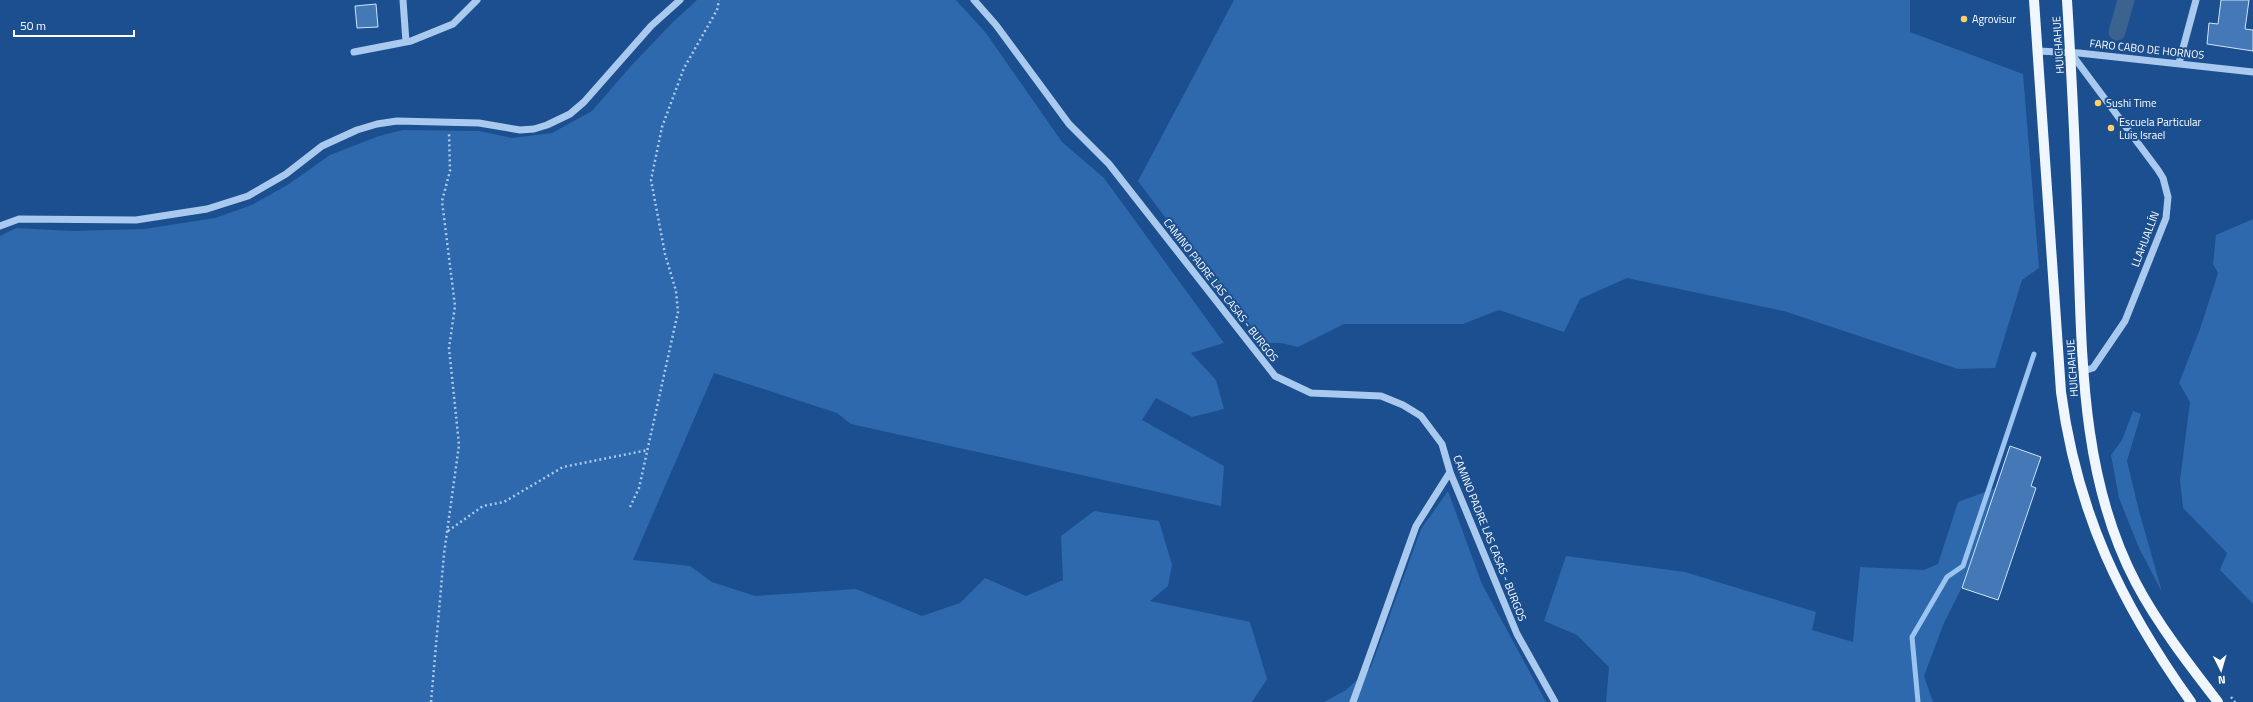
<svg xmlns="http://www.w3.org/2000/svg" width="2253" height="702" font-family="'Titillium Web',sans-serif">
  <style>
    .green { fill: #2e69ad }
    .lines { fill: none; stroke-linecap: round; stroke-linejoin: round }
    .stream { stroke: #9cc4f0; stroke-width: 5 }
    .canal { stroke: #3c6290; stroke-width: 17 }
    .building { fill: #4478b7; stroke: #cfe3fa }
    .path { stroke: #a9c9ee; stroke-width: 2.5; stroke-dasharray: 2 3; stroke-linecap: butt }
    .minor { stroke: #a9c9ee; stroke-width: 7 }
    .major { stroke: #f0f6ff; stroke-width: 10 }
    .poi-dot { fill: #ffd166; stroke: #1b4f8f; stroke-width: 1.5 }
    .labels { text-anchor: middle; stroke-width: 4; stroke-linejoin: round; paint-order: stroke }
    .poi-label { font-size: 11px; fill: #fff; stroke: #1b4f8f; text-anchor: start }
    .street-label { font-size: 11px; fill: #fff; stroke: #1b4f8f }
  </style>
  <rect width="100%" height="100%" fill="#1b4f8f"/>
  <path class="green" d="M697,0H956L986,33L1062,142L1104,178L1224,343L1191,353L1216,380L1224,409L1192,417L1156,398L1142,420L1224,466L1221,506L851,424L837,413L714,373L633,560L690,566L712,582L755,596L856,589L922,616L960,603L985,578L1026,596L1063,580L1061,536L1094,511L1159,521L1172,565L1168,586L1150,601L1250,622L1267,679L1252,702H0V236L16,228L72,231L144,229L215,218L252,205L289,184L330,155L379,136L403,130L479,131L512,138L552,133L592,111L631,66L673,22Z
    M1234,0H1910V32L2023,74L2039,268L2022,280L1995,368L1958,369L1784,311L1627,278L1580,299L1564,332L1499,310L1463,324H1344L1298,347L1281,343H1259L1138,181Z
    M2253,219V604L2220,570L2227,553L2183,508L2180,480L2190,402L2179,383L2200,329L2218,273L2213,264L2216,235Z
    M2133,411L2141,414L2127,461L2139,511L2162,592L2139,548L2119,498L2111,455L2122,440Z
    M1996,488L1962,587L1944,623L1924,676L1933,702H1606L1609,667L1577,635L1544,621L1566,556L1685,572L1816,612L1812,630L1853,642L1860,567L1924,570L1938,564L1958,502Z
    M1448,491L1482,584L1546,702H1324L1346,690L1371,667L1421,529Z"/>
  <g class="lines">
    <path class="stream" d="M1918,702L1912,637L1947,577L1963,566L2034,354"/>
    <path class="canal" d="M2117,32L2126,0"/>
  </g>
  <path class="building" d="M2221,0H2249L2245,29L2253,30V51L2207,44L2209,23L2218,24Z
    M376,4L378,27L357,28L355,6Z
    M2010,446L2041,457L2031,486L2036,488L1998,600L1962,588Z"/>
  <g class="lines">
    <path class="path" d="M630,507L639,488L678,312L676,291L665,254L651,180L662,127L684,68L717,10L719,0
      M448,531L483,506L504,502L563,467L648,450
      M2231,697L2235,702
      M431,702L444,554L459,445L449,348L455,306L442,201L450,171L449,133"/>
    <path class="minor" d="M403,0L406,42
      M974,0L996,25L1069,124L1109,164L1275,376L1311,393L1381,396L1403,405L1421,416L1442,444L1450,472L1517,634L1555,702
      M2038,51L2079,53L2253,72
      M354,52L411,41L453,24L477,0
      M2070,52L2158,170L2163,178L2168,197L2166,218L2125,321L2093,368L2083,371
      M2179,63L2196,0
      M0,226L19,219L136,220L207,209L248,196L286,174L322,146L357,130L377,124L397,121L479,123L520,130L534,129L547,125L570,114L584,102L651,26L680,0
      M1353,702L1416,526L1450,472"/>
    <path class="major" d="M2034,0L2061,392C2077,513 2121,604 2191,702
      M2067,0C2072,81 2076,162 2078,244C2082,358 2081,479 2136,583C2157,623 2190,666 2218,702"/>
  </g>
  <g class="poi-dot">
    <circle cx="1964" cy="19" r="4"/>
    <circle cx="2098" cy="103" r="4"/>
    <circle cx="2111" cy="128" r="4"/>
  </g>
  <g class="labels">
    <g class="poi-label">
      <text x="1972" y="23">Agrovisur</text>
      <text x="2106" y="107">Sushi Time</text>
      <text x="2119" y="126">Escuela Particular<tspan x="2119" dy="13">Luis Israel</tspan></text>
    </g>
    <g class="street-label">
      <text transform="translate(2058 45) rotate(-94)" y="4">HUICHAHUE</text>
      <text transform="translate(2147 49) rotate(6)" y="4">FARO CABO DE HORNOS</text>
      <text transform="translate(2145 239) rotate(-69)" y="4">LLAHUALLÍN</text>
      <text transform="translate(1221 290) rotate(52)" y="4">CAMINO PADRE LAS CASAS - BURGOS</text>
      <text transform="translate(2072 368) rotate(-94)" y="4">HUICHAHUE</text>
      <text transform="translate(1490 538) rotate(68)" y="4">CAMINO PADRE LAS CASAS - BURGOS</text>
    </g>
  </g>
  <g transform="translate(2221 670) rotate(175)" stroke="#1b4f8f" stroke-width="3" paint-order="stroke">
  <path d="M0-3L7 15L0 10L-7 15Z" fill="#ffffff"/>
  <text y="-6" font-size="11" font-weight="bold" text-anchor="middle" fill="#ffffff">N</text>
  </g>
  <path d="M14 30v6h120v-6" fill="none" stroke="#ffffff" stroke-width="2"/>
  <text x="20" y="30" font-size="12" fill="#ffffff" stroke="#1b4f8f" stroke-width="3" paint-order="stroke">50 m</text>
</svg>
